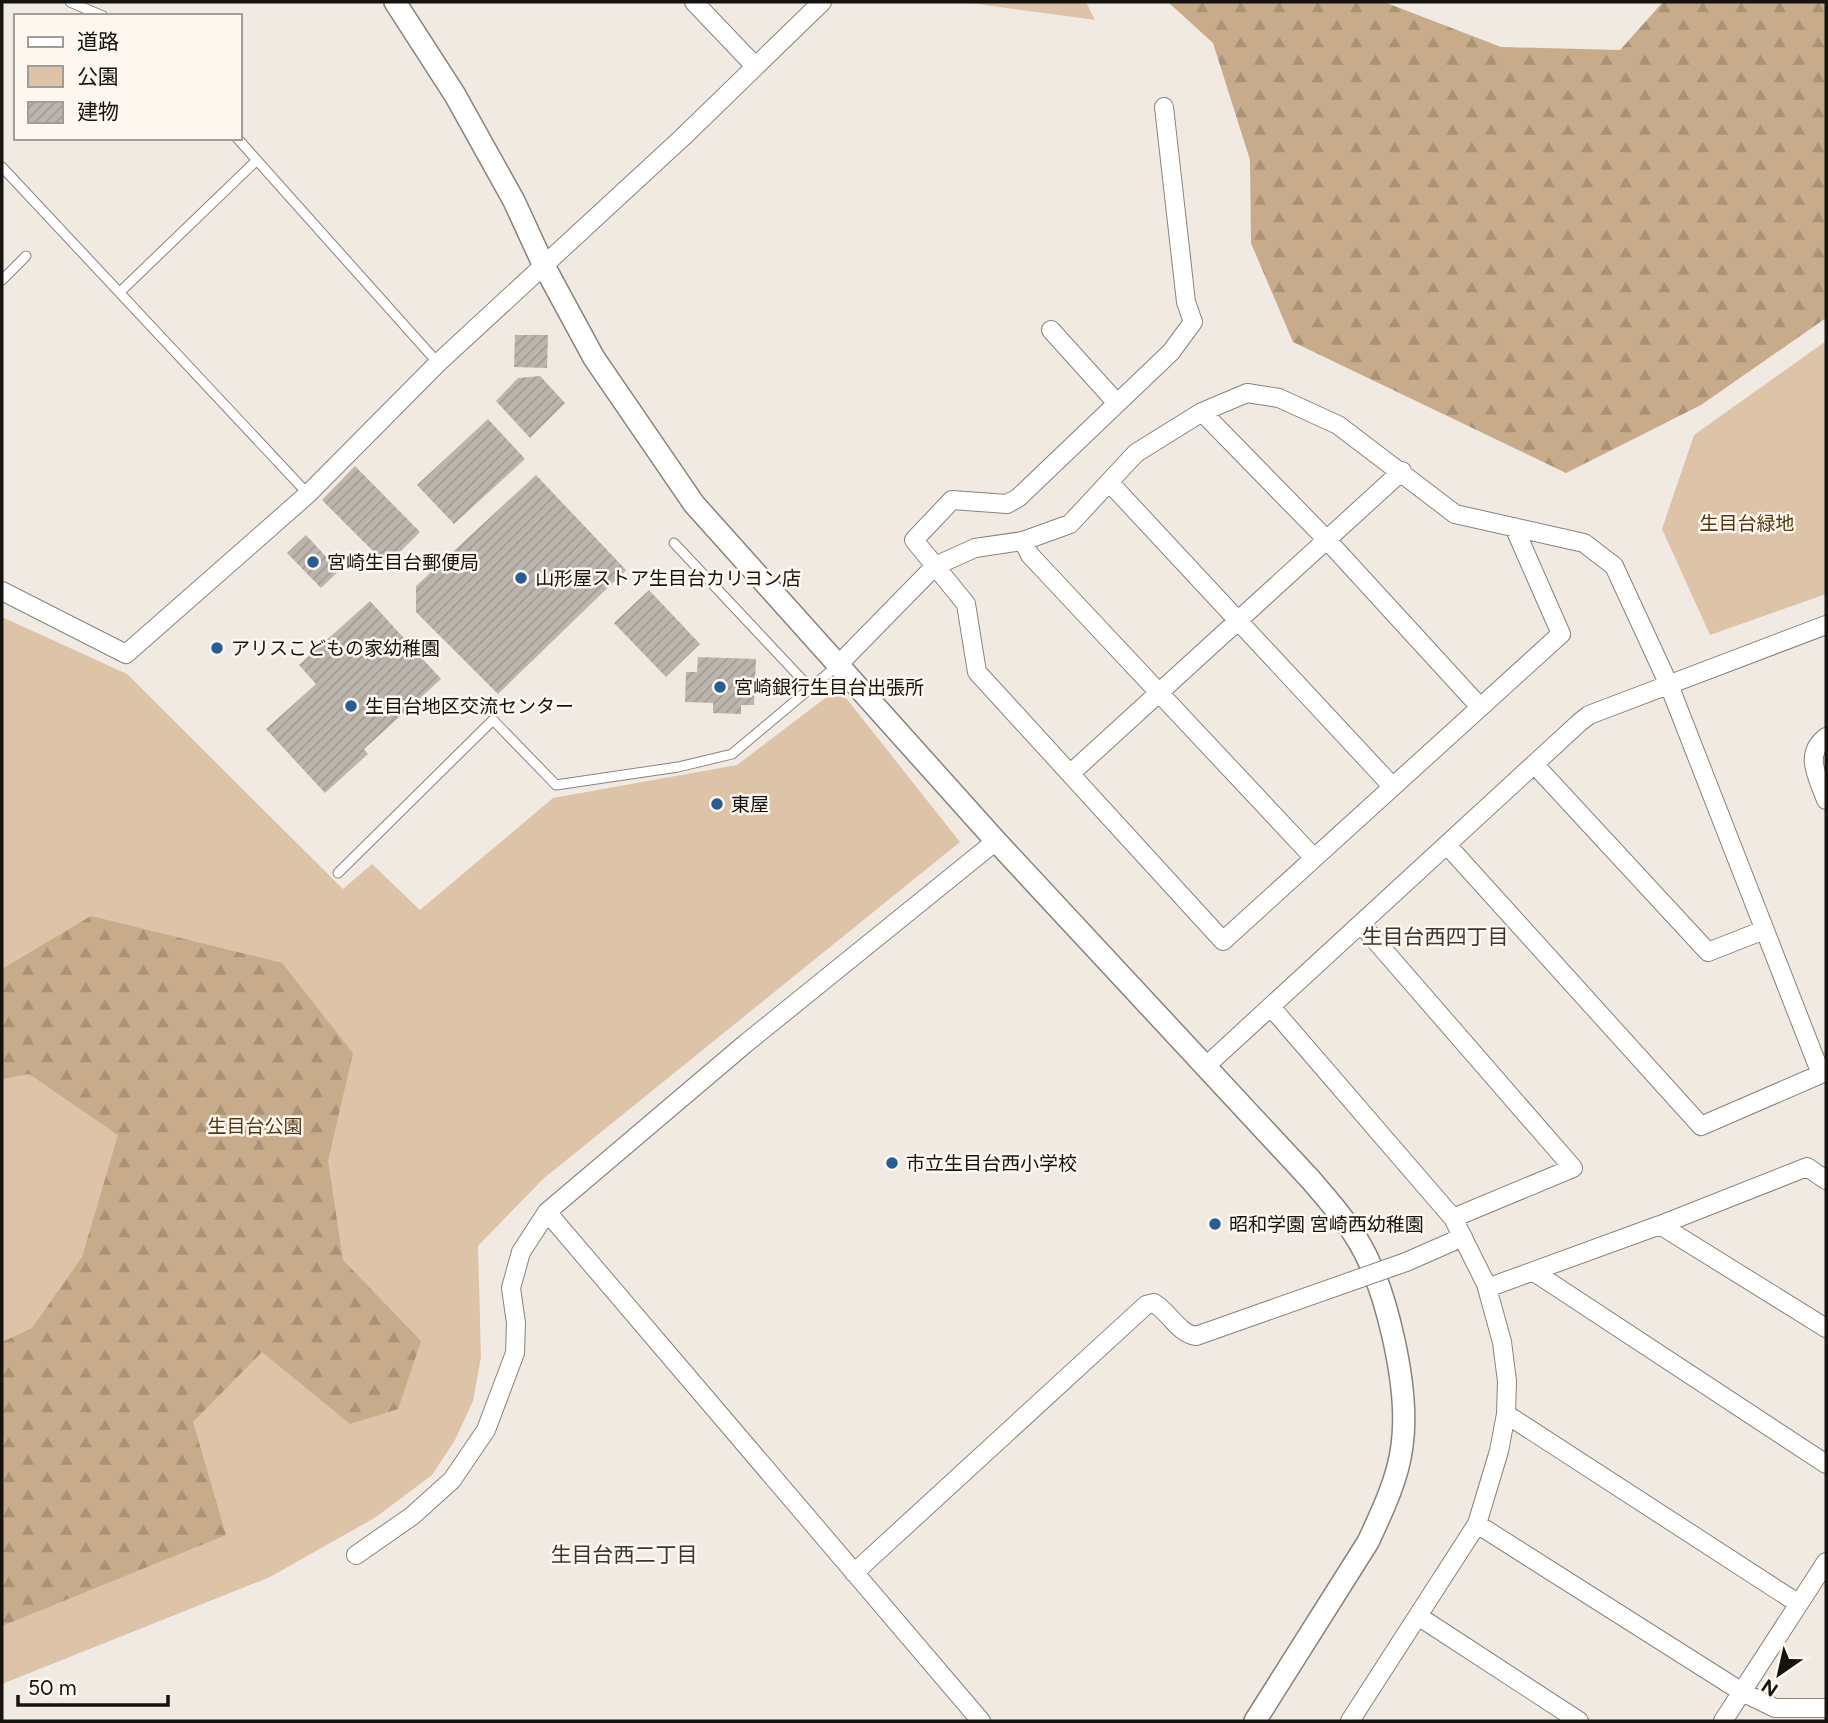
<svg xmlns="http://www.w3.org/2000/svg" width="1828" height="1723" font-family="Figtree,'Noto Sans JP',sans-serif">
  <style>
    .green { fill: #ddc3a7 }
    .forest { fill: url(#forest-firs) }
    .building { fill: url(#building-hatch) }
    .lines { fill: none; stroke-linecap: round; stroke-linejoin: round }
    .service-casing { stroke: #89827b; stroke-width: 11 }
    .minor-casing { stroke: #89827b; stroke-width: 20 }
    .tertiary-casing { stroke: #89827b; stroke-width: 24 }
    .service { stroke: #fff; stroke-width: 9 }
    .minor { stroke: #fff; stroke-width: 18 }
    .tertiary { stroke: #fff; stroke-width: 21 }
    .minor-bridge-casing { stroke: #89827b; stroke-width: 20; stroke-linecap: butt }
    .minor-bridge { stroke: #fff; stroke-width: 18 }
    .poi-dot { fill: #275c94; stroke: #fef7ef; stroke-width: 2.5 }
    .labels { text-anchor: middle; stroke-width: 5; stroke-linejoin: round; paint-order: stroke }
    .park-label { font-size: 19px; fill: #55370f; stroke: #fef7ef }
    .poi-label { font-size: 19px; fill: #151310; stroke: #fef7ef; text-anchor: start }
    .neighbourhood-label { font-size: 21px; fill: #3a352f; stroke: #fef7ef }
  </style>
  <defs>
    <pattern id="forest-firs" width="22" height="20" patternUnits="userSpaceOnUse" patternTransform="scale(1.75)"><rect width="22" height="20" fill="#c7ab8a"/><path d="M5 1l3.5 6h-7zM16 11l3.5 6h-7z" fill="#aa9276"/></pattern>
    <pattern id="building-hatch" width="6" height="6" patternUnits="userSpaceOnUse" patternTransform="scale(1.75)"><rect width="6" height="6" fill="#bcb5ad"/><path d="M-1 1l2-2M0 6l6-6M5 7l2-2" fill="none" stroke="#a19b94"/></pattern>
  </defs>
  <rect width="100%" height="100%" fill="#f1eae2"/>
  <path class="green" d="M963,2H1086L1095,20Z
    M1826,341V594L1710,635L1662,529L1694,435Z
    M2,617L127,674L343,889L372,864L420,910L553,798L737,765L832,693L846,698L960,842L543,1179L478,1246L481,1357L473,1401L455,1440L432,1475L376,1517L270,1577L2,1684Z"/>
  <path class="forest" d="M1168,2H1384L1501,47L1620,50L1663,2H1826V318L1701,405L1566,473L1293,342L1251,243L1250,160L1213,43Z
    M91,916L282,963L353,1053L328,1161L343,1260L421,1341L398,1409L350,1424L262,1352L193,1422L226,1535L2,1626V1342L32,1328L82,1257L118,1135L29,1074L2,1079V969Z"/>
  <path class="building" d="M515,335H548L547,368L514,367Z
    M540,376L565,403L530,438L496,401L518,378Z
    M488,419L525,459L454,524L417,485Z
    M355,466L420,532L387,565L322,500Z
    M536,475L626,570L498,694L416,612V586Z
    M306,535L339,571L321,588L287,553Z
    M649,590L700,644L666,677L614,623Z
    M370,601L441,679L364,749L368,754L325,793L266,729L316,684L299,665Z
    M698,657L756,659L754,705H741V714L713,713V703L685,702L686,672H697Z"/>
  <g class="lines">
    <defs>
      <path id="service" d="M70,2L103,16
        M237,138L438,363
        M2,167L308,494
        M2,280L26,256
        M120,292L257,160
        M674,543L811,689
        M338,873L493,720L556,785L678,767L732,754L838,665"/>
      <path id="minor" d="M694,2L755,66
        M1164,107L1186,302L1193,322L1171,352L1018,498L1007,504L952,500L914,540L966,604L977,672L1223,941L1561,634L1514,527
        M1051,330L1116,402
        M1202,412L1327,540L1480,707
        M1109,482L1392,786
        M1023,541L1030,555L1314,858
        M2,591L126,654L308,494L438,363L683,137L822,2
        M838,665L935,566L975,548L1023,541L1070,524L1136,453L1202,412L1247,393L1279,398L1338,425L1455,514L1584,543L1614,566L1669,685L1821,1074L1701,1126L1447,845
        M1826,737C1803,755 1818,777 1826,800
        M1534,764L1708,952L1764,930
        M1071,773L1402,471
        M1361,924L1573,1168L1453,1218
        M1271,1007L1453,1218L1486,1284L1502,1342L1507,1381L1506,1414L1499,1451L1477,1524L1350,1721
        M1206,1066L1580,722L1589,715L1826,625
        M547,1212L981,1721
        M1660,1225L1826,1328
        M1406,1262L1463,1237
        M1534,1272L1826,1464
        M1487,1288L1660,1225L1807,1167L1826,1180
        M1506,1414L1799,1604
        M1477,1524L1742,1692L1775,1708H1826
        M356,1555L412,1516L452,1480L486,1430L515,1353L516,1323L511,1288L521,1252L547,1212L745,1044L996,841
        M854,1573L1146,1305L1154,1303C1169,1312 1179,1334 1196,1336L1264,1312
        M1418,1616L1579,1721
        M1723,1721L1826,1562"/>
      <path id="tertiary" d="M395,2L455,95L514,201L543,264L594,358L694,504L996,841L1311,1180C1327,1199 1344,1217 1357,1239C1387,1287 1410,1390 1402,1446C1398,1479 1382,1512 1368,1542L1255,1721"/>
    </defs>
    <use href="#service" class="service-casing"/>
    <use href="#minor" class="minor-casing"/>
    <use href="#tertiary" class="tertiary-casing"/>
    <use href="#service" class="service"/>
    <use href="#minor" class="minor"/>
    <use href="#tertiary" class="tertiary"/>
    <defs>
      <path id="minor-bridge" d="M1264,1312L1406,1262"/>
    </defs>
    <use href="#minor-bridge" class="minor-bridge-casing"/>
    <use href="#minor-bridge" class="minor-bridge"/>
  </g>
  <g class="poi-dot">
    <circle cx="313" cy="562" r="7"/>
    <circle cx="521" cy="578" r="7"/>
    <circle cx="217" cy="648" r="7"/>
    <circle cx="720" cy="687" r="7"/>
    <circle cx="351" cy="706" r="7"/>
    <circle cx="717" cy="804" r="7"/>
    <circle cx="892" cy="1163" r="7"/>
    <circle cx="1215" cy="1224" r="7"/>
  </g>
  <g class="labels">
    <g class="park-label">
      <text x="1747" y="530">生目台緑地</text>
      <text x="255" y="1133">生目台公園</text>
    </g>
    <g class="poi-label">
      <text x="327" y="569">宮崎生目台郵便局</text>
      <text x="535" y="585">山形屋ストア生目台カリヨン店</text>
      <text x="231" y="655">アリスこどもの家幼稚園</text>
      <text x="734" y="694">宮崎銀行生目台出張所</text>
      <text x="365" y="713">生目台地区交流センター</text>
      <text x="731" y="811">東屋</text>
      <text x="906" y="1170">市立生目台西小学校</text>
      <text x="1229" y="1231">昭和学園 宮崎西幼稚園</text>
    </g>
    <g class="neighbourhood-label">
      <text x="1435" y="944">生目台西四丁目</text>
      <text x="624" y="1562">生目台西二丁目</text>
    </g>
  </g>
  <rect width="1828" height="1723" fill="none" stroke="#151310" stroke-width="7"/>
  <rect x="14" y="14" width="228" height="126" fill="#fef7ef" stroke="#a19c96" stroke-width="2"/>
  <rect x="28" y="37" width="35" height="10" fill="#ffffff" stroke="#a19c96" stroke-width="2"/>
  <text x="77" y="49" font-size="21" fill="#151310">道路</text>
  <rect x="28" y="66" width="35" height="21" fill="#ddc3a7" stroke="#a19c96" stroke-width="2"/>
  <text x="77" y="84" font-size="21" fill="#151310">公園</text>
  <rect x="28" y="102" width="35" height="21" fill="url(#building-hatch)" stroke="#a19c96" stroke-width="2"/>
  <text x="77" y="119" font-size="21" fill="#151310">建物</text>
  <g transform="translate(1779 1674) rotate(214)" stroke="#fef7ef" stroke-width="5" paint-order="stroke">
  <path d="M0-5L12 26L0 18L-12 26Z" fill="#151310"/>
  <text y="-10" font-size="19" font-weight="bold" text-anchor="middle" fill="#151310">N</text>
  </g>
  <path d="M18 1695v10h150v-10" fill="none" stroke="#151310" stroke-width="3.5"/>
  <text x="28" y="1695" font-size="21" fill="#151310" stroke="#fef7ef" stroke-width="5" paint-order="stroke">50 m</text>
</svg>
